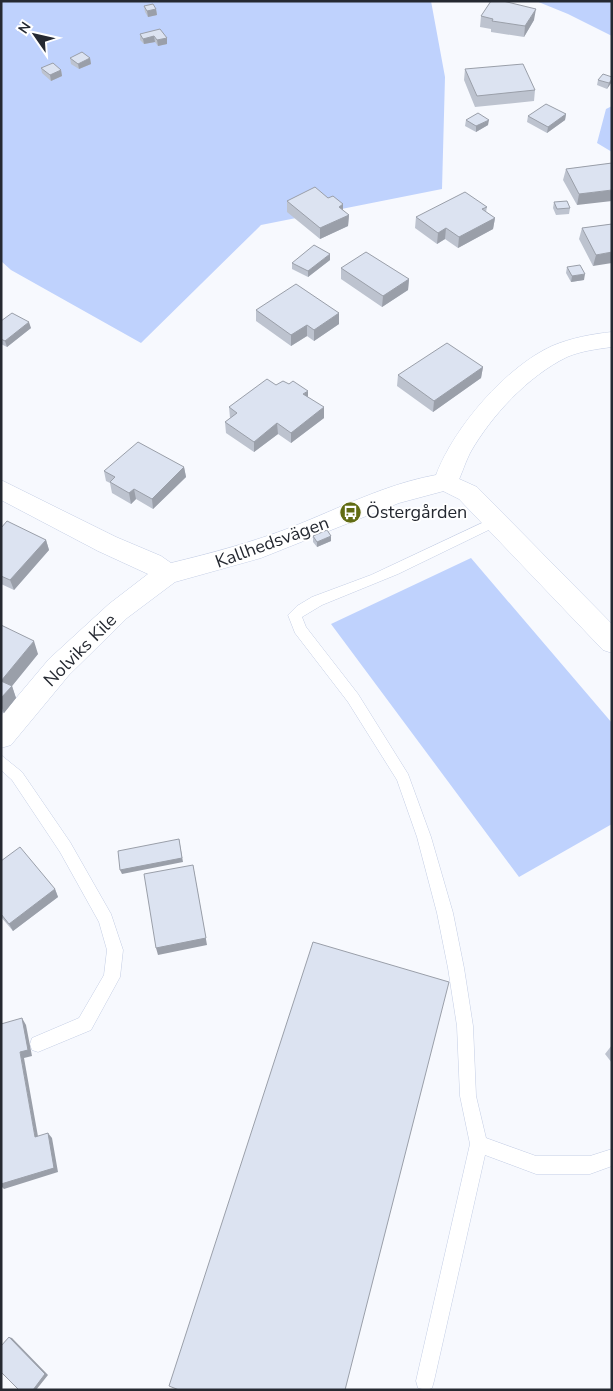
<svg xmlns="http://www.w3.org/2000/svg" width="613" height="1391" font-family="'Nunito Sans',sans-serif">
  <style>
    .green { fill: #bfd2fd }
    .lines { fill: none; stroke-linecap: round; stroke-linejoin: round }
    .service-casing { stroke: #c4cee5; stroke-width: 1 }
    .minor-casing { stroke: #c4cee5; stroke-width: 1 }
    .tertiary-casing { stroke: #c4cee5; stroke-width: 1 }
    .service { fill: #fff; fill-rule: evenodd }
    .minor { fill: #fff; fill-rule: evenodd }
    .tertiary { fill: #fff; fill-rule: evenodd }
    .wall { fill: #bdc3cf }
    .shaded-wall { fill: #9a9fa9 }
    .building { fill: #dce3f1; stroke: #9a9fa9 }
    .labels { text-anchor: middle; stroke-width: 4; stroke-linejoin: round; paint-order: stroke }
    .poi-label { font-size: 18px; fill: #252931; stroke: #fff; text-anchor: start }
    .street-label { font-size: 18px; fill: #252931; stroke: #fff }
  </style>
  <rect width="100%" height="100%" fill="#f7f9fe"/>
  <path class="green" d="M1,1H431L445,77L442,189L261,225L141,343L11,270L1,261Z
    M536,1H612V36L568,14Z
    M612,106V152L597,143L606,109Z
    M471,558L612,723V824L519,877L331,624Z"/>
  <g class="lines">
    <defs>
      <path id="service" d="M497,516L501,518L503,521L501,524L398,574L322,605L302,617L306,627L358,694L408,774L431,837L453,913L464,968L473,1026L476,1096L486,1138L536,1156H590L612,1149V1166L590,1174H536L485,1155L434,1381L432,1388L427,1390L418,1388L416,1381L470,1144L460,1096L457,1026L448,968L437,913L417,837L397,780L348,702L295,633L288,615L297,606L312,597L371,575Z
        M1,755L22,772L70,842L111,914L123,950L120,977L91,1030L38,1052L32,1050L30,1044L32,1038L79,1018L104,975L107,950L99,922L60,852L12,780L1,770Z"/>
      <path id="minor" d="M612,332V347C597,349 581,351 567,357C528,376 491,416 470,453C464,465 461,477 455,488L399,503L261,558L175,582L127,618L69,675L11,745L1,748V716L49,659L109,604L148,574L98,551L1,500V480L116,537L161,556L171,563C212,553 253,542 292,527C340,508 386,484 436,475C454,427 506,367 552,346C571,338 592,334 612,332Z"/>
      <path id="tertiary" d="M446,473L477,487L612,624V653L603,650L459,499L437,488L434,482L437,476Z"/>
    </defs>
    <use href="#service" class="service-casing"/>
    <use href="#minor" class="minor-casing"/>
    <use href="#tertiary" class="tertiary-casing"/>
    <use href="#service" class="service"/>
    <use href="#minor" class="minor"/>
    <use href="#tertiary" class="tertiary"/>
  </g>
  <path class="wall" d="M144,6L156,9L157,15L148,17L145,12Z
    M481,16L534,20L524,37L491,32V29L480,27Z
    M140,34L167,38V44L158,46L155,42L144,44L140,40Z
    M70,58H90L91,64L79,69L71,64Z
    M41,68L61,70L62,76L51,81L42,73Z
    M465,69L535,90L534,101L475,107L464,80Z
    M598,80L611,83L607,89L597,85Z
    M566,114L565,120L547,133L527,122L528,116Z
    M466,120L488,125L476,132L465,126Z
    M612,163L577,205L563,180L566,169Z
    M287,201L349,215L348,226L320,239L287,212Z
    M554,202L570,208L569,214L556,215L553,208Z
    M487,207L486,212L495,218L493,229L458,248L445,239L437,244L415,228L416,217Z
    M612,224L593,266L579,239L582,228Z
    M330,260L308,277L292,269V263Z
    M567,267L584,280L571,282L566,273Z
    M341,268L409,279L408,290L382,307L341,279Z
    M256,310L339,324L314,341L307,336L291,346L256,321Z
    M1,321L31,328L7,347L1,344Z
    M483,367L481,378L433,412L397,386L398,375Z
    M276,385L308,397L324,418L291,443L278,434L254,452L226,433L225,422L230,418L229,407Z
    M184,467L186,477L153,509L136,499L131,504L112,493L110,483L106,481L104,471Z
    M1,528L46,540L49,550L14,590L1,584Z
    M313,536L331,541L317,547L313,542Z
    M1,625L38,654L12,686L16,698L4,713L1,712Z
    M1,861L55,889L58,897L13,931L1,917Z
    M612,1045V1063L605,1054Z"/>
  <path class="shaded-wall" d="M156,9L157,15L148,17L147,11Z
    M536,9L534,20L524,37L525,26Z
    M154,36L155,42L144,44L143,39Z
    M167,38V44L158,46L157,40Z
    M90,58L91,64L79,69L78,64Z
    M61,70L62,76L51,81L50,75Z
    M612,79L611,83L607,89L609,83Z
    M566,114L565,120L547,133L548,127Z
    M489,120L488,125L476,132V126Z
    M612,190V201L577,205L579,194Z
    M343,204V215L339,207Z
    M349,215L348,226L320,239V228Z
    M495,218L493,229L458,248L459,237Z
    M446,228L445,239L437,244L438,233Z
    M612,252V263L593,266L596,255Z
    M330,254V260L308,277V271Z
    M585,274L584,280L571,282L572,276Z
    M409,279L408,290L382,307L383,296Z
    M339,313V324L314,341V330Z
    M29,322L31,328L7,347L5,341Z
    M307,325V336L291,346V335Z
    M483,367L481,378L433,412L434,401Z
    M308,391V401L303,394Z
    M324,407V418L291,443V433Z
    M277,423L278,434L254,452V442Z
    M184,467L186,477L153,509L152,499Z
    M134,489L136,499L131,504L129,493Z
    M331,536V541L317,547V542Z
    M46,540L49,550L14,590L10,580Z
    M34,641L38,654L12,686L16,698L4,713L1,706V681Z
    M179,839L183,862L122,874L120,870Z
    M193,865L207,945L158,955L156,948Z
    M55,889L58,897L13,931L9,924Z
    M22,1018L26,1025L32,1056L24,1058L39,1142L35,1137L20,1052Z
    M48,1133L52,1138L58,1172L4,1189L1,1186V1184Z
    M9,1337L12,1338L48,1375L36,1390H33Z"/>
  <path class="building" d="M491,1H503L536,9L525,26L492,21L493,19L481,16Z
    M153,4L156,9L147,11L144,6Z
    M160,29L167,38L157,40L154,36L143,39L140,34Z
    M82,52L90,58L78,64L70,58Z
    M53,63L61,70L50,75L41,68Z
    M523,64L535,90L477,96L465,69Z
    M603,74L612,77V79L609,83L598,80Z
    M546,104L566,114L548,127L528,116Z
    M478,113L489,120L476,126L466,120Z
    M612,163V190L579,194L566,169Z
    M315,187L328,198L333,196L343,204L339,207L349,215L320,228L287,201Z
    M465,192L487,207L482,209L495,218L459,237L446,228L438,233L416,217Z
    M567,201L570,208L557,209L554,202Z
    M612,224V252L596,255L582,228Z
    M314,245L330,254L308,271L292,263Z
    M366,252L409,279L383,296L341,268Z
    M580,265L585,274L572,276L567,267Z
    M296,284L339,313L314,330L307,325L291,335L256,310Z
    M12,313L29,322L5,341L1,339V321Z
    M447,343L483,367L434,401L398,375Z
    M267,379L276,385L283,381L289,384L293,381L308,391L303,394L324,407L291,433L277,423L254,442L225,422L237,413L229,407Z
    M138,442L184,467L152,499L134,489L129,493L110,482L115,477L104,471Z
    M7,521L46,540L10,580L1,576V528Z
    M327,530L331,536L317,542L313,536Z
    M1,625L34,641L1,681L12,686L1,698Z
    M179,839L182,858L120,870L118,851Z
    M20,847L55,889L9,924L1,914V861Z
    M193,865L206,938L156,948L144,874Z
    M313,942L449,982L345,1390H179L169,1386Z
    M22,1018L28,1050L20,1052L35,1137L48,1133L54,1168L1,1184V1024Z
    M9,1337L45,1374L33,1390H19L1,1372V1346Z"/>
  <defs>
    <symbol id="bus-disc" viewBox="-11 -11 22 22"><circle r="9.5" fill="#616c13" stroke="#fff"/><path d="M-5-6H5V4H4V6H2V4H-2V6H-4V4H-5ZM-3.5-4V0h7V-4ZM-3.5 1.2v1.5H-2V1.2ZM2 1.2v1.5H3.5V1.2Z" fill="#fff"/></symbol>
  </defs>
  <g fill-rule="evenodd">
    <use href="#bus-disc" x="338" y="500" width="25" height="25"/>
  </g>
  <g class="labels">
    <g class="poi-label">
      <text x="366" y="518">Östergården</text>
    </g>
    <g class="street-label">
      <text transform="translate(272 542) rotate(-20)" y="6">Kallhedsvägen</text>
      <text transform="translate(80 650) rotate(-45)" y="6">Nolviks Kile</text>
    </g>
  </g>
  <rect width="613" height="1391" fill="none" stroke="#252931" stroke-width="5"/>
  <g transform="translate(35 35) rotate(304)" stroke="#ffffff" stroke-width="4" paint-order="stroke">
  <path d="M0-4L9 19L0 12L-9 19Z" fill="#252931"/>
  <text y="-8" font-size="14" font-weight="bold" text-anchor="middle" fill="#252931">N</text>
  </g>
</svg>
